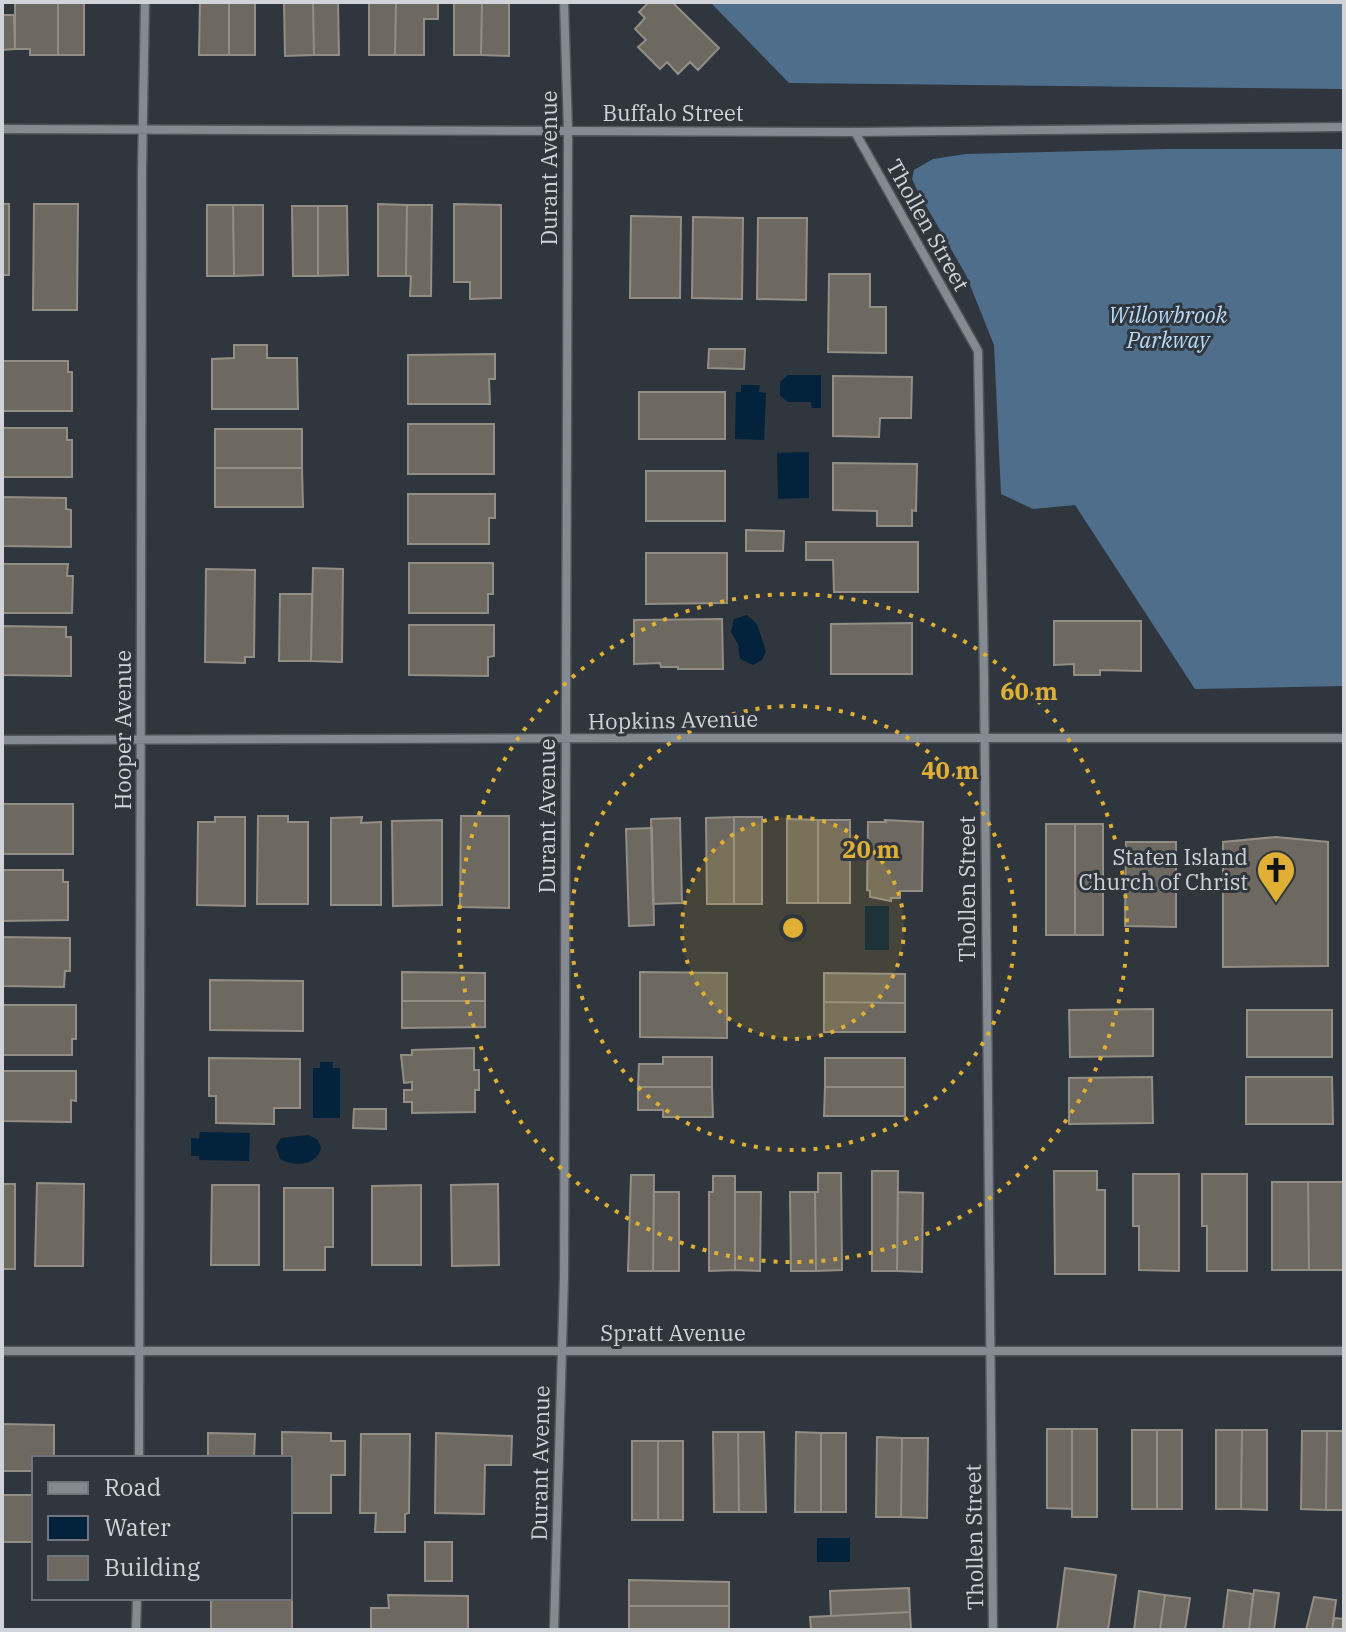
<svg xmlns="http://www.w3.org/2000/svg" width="1346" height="1632" font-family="'IBM Plex Serif',serif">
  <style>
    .forest { fill: #4e6e8c }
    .water { fill: #03223b }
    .building { fill: #6d6960; stroke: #928e85; stroke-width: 2 }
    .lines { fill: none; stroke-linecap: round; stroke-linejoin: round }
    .street-casing { stroke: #4f555a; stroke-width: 11 }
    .street { stroke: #838a92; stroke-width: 8 }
    .ring { fill: none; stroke: #e0b034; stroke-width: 4; stroke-dasharray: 4 8 }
    .labels { text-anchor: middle; stroke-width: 6; stroke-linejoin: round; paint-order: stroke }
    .street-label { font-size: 22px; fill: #d0d4d8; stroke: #30363d }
    .park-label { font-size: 22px; font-style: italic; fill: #badaf9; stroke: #30363d }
    .poi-label { font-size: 22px; fill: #d0d4d8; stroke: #30363d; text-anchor: end }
    .centre { fill: #e0b034; stroke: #30363d; stroke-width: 4 }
    .ring-label { font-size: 24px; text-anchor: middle; font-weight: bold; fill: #e0b034; stroke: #30363d; stroke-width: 6; stroke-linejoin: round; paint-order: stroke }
  </style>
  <rect width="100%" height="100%" fill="#30363d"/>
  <path class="forest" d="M710,2H1344V89L789,83Z
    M1167,149H1344V686L1195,689L1075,505L1033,509L1001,494L994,345L966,275L918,192L912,179L914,170L933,159L966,154Z"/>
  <path class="water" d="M788,375H821V408H812L811,402H788L780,396V382Z
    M741,385H760L759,392L766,393L764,440L735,439L736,392H741Z
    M809,452V498L778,499L777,453Z
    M747,615L757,624L766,651L762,660L753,665L740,659L738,644L731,632L734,619Z
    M865,906H889V950H865Z
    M320,1062H333V1068H340V1118H313V1068H320Z
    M200,1132L250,1133L249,1161L199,1160V1156H191V1138L199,1139Z
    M308,1135L317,1139L321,1147C318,1166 295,1167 280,1159L276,1146L281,1138Z
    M817,1538H850V1562H817Z"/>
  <path class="building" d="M15,2H58V55H30V49H15Z
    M58,2H84V55H58Z
    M200,2H229V55H199Z
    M229,2H255V55H229Z
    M284,2H313L314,55L285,56Z
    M313,2H338L339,55H314Z
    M369,2H396L395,55H369Z
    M396,2L438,3V19H424V55H395Z
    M454,2H482L481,55H454Z
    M482,2H509V56L481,55Z
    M649,2H672L719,48L698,70L690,62L678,74L667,62L660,69L638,47L646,40L635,29L645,18L639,12Z
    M2,15H14L15,49L2,50Z
    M2,204H9V275H2Z
    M34,204H78L77,310H33Z
    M378,204L407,205L406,276H378Z
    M454,204L501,205V298L470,299V282H454Z
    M207,205H233L234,276H207Z
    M233,205H263V275L234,276Z
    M407,205H432L431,296H410L411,276H406Z
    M292,206H318V276H293Z
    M318,206H347L348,275L318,276Z
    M631,216L681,217L680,298H630Z
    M693,217L743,218L742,299L692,298Z
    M758,218H807L806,300L757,299Z
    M829,274H870V307H886V353L828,352Z
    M234,345H267V358H297L298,409H212V359L234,358Z
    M709,349H745L744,369L708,368Z
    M495,354V379H489L490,404H408V355Z
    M2,361H68V372H72V411H2Z
    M833,376L912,377L911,418H880L879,437L833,436Z
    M639,392H725V439H639Z
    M408,424H494V474H408Z
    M2,428H67V440H72V477H2Z
    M215,429H302V468H215Z
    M833,463L917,464L916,511L912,510V526H877V511L833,510Z
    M215,468H302L303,507H215Z
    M646,471H725V521H646Z
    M408,494H495V518H489V544H408Z
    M2,497L66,498V509L71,510V547L2,546Z
    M746,530L784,531L783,551H746Z
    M806,542H918V592H834L833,560H806Z
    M646,553H727V603L646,604Z
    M409,563H493V594H488V613H409Z
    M2,564H68L67,576H73L72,613H2Z
    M313,568L343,569L342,662L311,661Z
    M206,569L255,570L254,657H245V663L205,662Z
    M280,594H312L311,661H279Z
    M722,619L723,669H678V667H661L660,663L634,664V620Z
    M1054,621H1141V671L1100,670V675H1074V664L1054,665Z
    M912,623V674H831V624Z
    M409,625H494V656L488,657V676L409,675Z
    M2,626L66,627V637H71V676L2,675Z
    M2,804H73V854H2Z
    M258,816H288V822H308V904H257Z
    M461,816H509V908L460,907Z
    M215,817H245V906L197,905L198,822H215Z
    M362,817L361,823L381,822V905H331V818Z
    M734,817H762V904H734Z
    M734,817V904H707L706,818Z
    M680,818L682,903L653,904L651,819Z
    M787,819L818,820V903H787Z
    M442,820V905L393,906L392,821Z
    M818,820H850V903H818Z
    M885,820L923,822L922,891H900V898H891V901L870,897V891L867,890L868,822H886Z
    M1046,824H1075V935H1046Z
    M1075,824H1103V935H1075Z
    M652,828L654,925L629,926L626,829Z
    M1276,837L1328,842V966L1223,967V842Z
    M1126,842H1176V927L1125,926Z
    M2,870H63V882H68V920L2,921Z
    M2,937L70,938V971H65L64,987L2,986Z
    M402,972L485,973V1001H402Z
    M640,972L727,973V1038L640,1037Z
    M824,973L905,974V1003L824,1002Z
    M210,980L303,981V1031L210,1030Z
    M402,1001H485V1027L402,1028Z
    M824,1002L905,1003V1032H824Z
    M2,1005H76V1039H72V1055H2Z
    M1153,1009V1056L1070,1057L1069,1010Z
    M1247,1010H1332V1057H1247Z
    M474,1048V1070H479V1090H475V1112L412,1113V1102H404V1090H412V1082L404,1083L401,1055H412V1050Z
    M663,1057H712V1087H638L639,1064H663Z
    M209,1058L300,1059V1108H274V1124L216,1123V1096H209Z
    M825,1058H905V1087H825Z
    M2,1071H76V1101L71,1100V1122L2,1121Z
    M1152,1077L1153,1123L1069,1124V1078Z
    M1246,1077H1332L1333,1124H1246Z
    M638,1087H712L713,1117H663V1110H638Z
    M825,1087H905V1116H824Z
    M354,1109H386V1129L353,1128Z
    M872,1171H898L897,1271H872Z
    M1054,1171H1097V1190H1105V1274H1055Z
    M818,1173H841L842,1270L816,1271L815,1192H818Z
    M1133,1174H1179V1271L1139,1270V1226H1133Z
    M1202,1174H1247V1271H1207V1226H1202Z
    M631,1175H654L653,1271H628Z
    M713,1176H735V1270L709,1271V1192H713Z
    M1272,1182H1308L1309,1270H1272Z
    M1308,1182H1344V1270H1309Z
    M37,1183L84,1184L83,1266H35Z
    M2,1184H15V1269H2Z
    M498,1184L499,1265L452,1266L451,1185Z
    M212,1185H259V1265H211Z
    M421,1185V1265H372V1186Z
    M284,1188H333V1247H325V1270H284Z
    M654,1192H679V1271H653Z
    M735,1192H761L760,1271L735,1270Z
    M790,1192H815L816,1271H791Z
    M898,1192L923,1193L922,1272L897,1271Z
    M2,1424L54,1425V1458H34V1471H2Z
    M1047,1429H1072V1509L1047,1508Z
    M1072,1429H1097V1517H1072Z
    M1132,1430H1157V1509H1132Z
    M1157,1430H1182V1509H1157Z
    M1216,1430H1242L1241,1509H1216Z
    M1242,1430H1267V1510L1241,1509Z
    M1302,1431H1327L1326,1510L1301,1509Z
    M1327,1431H1344V1510H1326Z
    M282,1432L331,1433V1441H345V1475H331V1513H290V1458H282Z
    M713,1432H738L739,1512H714Z
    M738,1432H764L766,1512H739Z
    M796,1432L821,1433V1512H795Z
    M208,1433L255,1434L254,1458H208Z
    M436,1433L512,1436L511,1465H485L484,1514L435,1513Z
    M821,1433H846V1512H821Z
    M361,1434H410L409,1513L405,1514V1532H375L376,1513H360Z
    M877,1437L902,1438L901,1517H876Z
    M902,1438H928L927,1518L901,1517Z
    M632,1441H658V1520H632Z
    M658,1441H683V1520H658Z
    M2,1495H34V1542H2Z
    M425,1542H452V1581H425Z
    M1065,1568L1116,1575L1108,1630H1057Z
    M629,1580L729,1582V1606H629Z
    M909,1588L910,1612L831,1616L830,1591Z
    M1228,1590L1253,1594L1249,1630H1223Z
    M1254,1590L1279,1593L1274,1630H1249Z
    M1139,1591L1165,1595L1160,1630H1134Z
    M290,1594H292V1630H211V1598H290Z
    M388,1595L468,1596V1630H371V1608H389Z
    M1165,1595L1190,1598L1185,1630H1160Z
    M1314,1597L1336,1600L1332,1630H1306Z
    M629,1606H729V1630H629Z
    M910,1612L911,1630H811L810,1617Z
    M1334,1618L1344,1619V1630H1332Z"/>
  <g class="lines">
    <defs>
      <path id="street" d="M2,129L855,132L1344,127
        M855,132L978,351L984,675L993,1630
        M2,740C449,740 897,735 1344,738
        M2,1351H1344
        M139,1458L142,171L145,2
        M136,1630L137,1598
        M554,1630L564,1278L568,130L564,2"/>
    </defs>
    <use href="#street" class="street-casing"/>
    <use href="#street" class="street"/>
  </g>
  <circle cx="793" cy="928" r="111" fill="#e0b034" fill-opacity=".12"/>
  <g class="ring">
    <circle cx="793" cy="928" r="111"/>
    <circle cx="793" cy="928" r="222"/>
    <circle cx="793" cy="928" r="334"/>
  </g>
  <defs>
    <symbol id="church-pin" viewBox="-11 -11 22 30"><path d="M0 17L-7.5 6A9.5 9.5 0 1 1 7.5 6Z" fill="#e0b034" stroke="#30363d"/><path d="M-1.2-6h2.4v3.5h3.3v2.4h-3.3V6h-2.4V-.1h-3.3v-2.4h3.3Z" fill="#111"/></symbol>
  </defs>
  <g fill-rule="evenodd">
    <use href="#church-pin" x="1254" y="848" width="44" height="60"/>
  </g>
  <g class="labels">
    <g class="street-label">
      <text x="673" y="121">Buffalo Street</text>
      <text transform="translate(549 168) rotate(-90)" y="8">Durant Avenue</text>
      <text transform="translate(928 225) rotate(61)" y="8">Thollen Street</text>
      <text transform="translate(673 720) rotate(-1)" y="8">Hopkins Avenue</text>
      <text transform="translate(123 730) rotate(-90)" y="8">Hooper Avenue</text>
      <text transform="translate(547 816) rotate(-90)" y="8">Durant Avenue</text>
      <text transform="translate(967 889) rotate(-90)" y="8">Thollen Street</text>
      <text x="673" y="1341">Spratt Avenue</text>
      <text transform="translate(540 1463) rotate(-89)" y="8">Durant Avenue</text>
      <text transform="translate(974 1537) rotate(-91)" y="8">Thollen Street</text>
    </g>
    <g class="park-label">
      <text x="1168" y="323">Willowbrook<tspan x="1168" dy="25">Parkway</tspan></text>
    </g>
    <g class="poi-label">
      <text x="1248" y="865">Staten Island<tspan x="1248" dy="25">Church of Christ</tspan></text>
    </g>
  </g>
  <circle cx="793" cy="928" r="12" class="centre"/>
  <g class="ring-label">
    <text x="1029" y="700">60 m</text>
    <text x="950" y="779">40 m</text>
    <text x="871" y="858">20 m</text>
  </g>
  <rect width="1346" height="1632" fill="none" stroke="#d0d4d8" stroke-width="8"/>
  <rect x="32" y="1456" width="260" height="144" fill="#30363d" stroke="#70757b" stroke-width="2"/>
  <rect x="48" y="1482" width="40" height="12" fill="#838a92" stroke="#70757b" stroke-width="2"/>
  <text x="104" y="1496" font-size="24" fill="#d0d4d8">Road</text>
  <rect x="48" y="1516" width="40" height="24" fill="#03223b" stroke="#70757b" stroke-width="2"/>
  <text x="104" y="1536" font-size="24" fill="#d0d4d8">Water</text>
  <rect x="48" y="1556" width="40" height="24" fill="#6d6960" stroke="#70757b" stroke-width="2"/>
  <text x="104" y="1576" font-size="24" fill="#d0d4d8">Building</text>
</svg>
